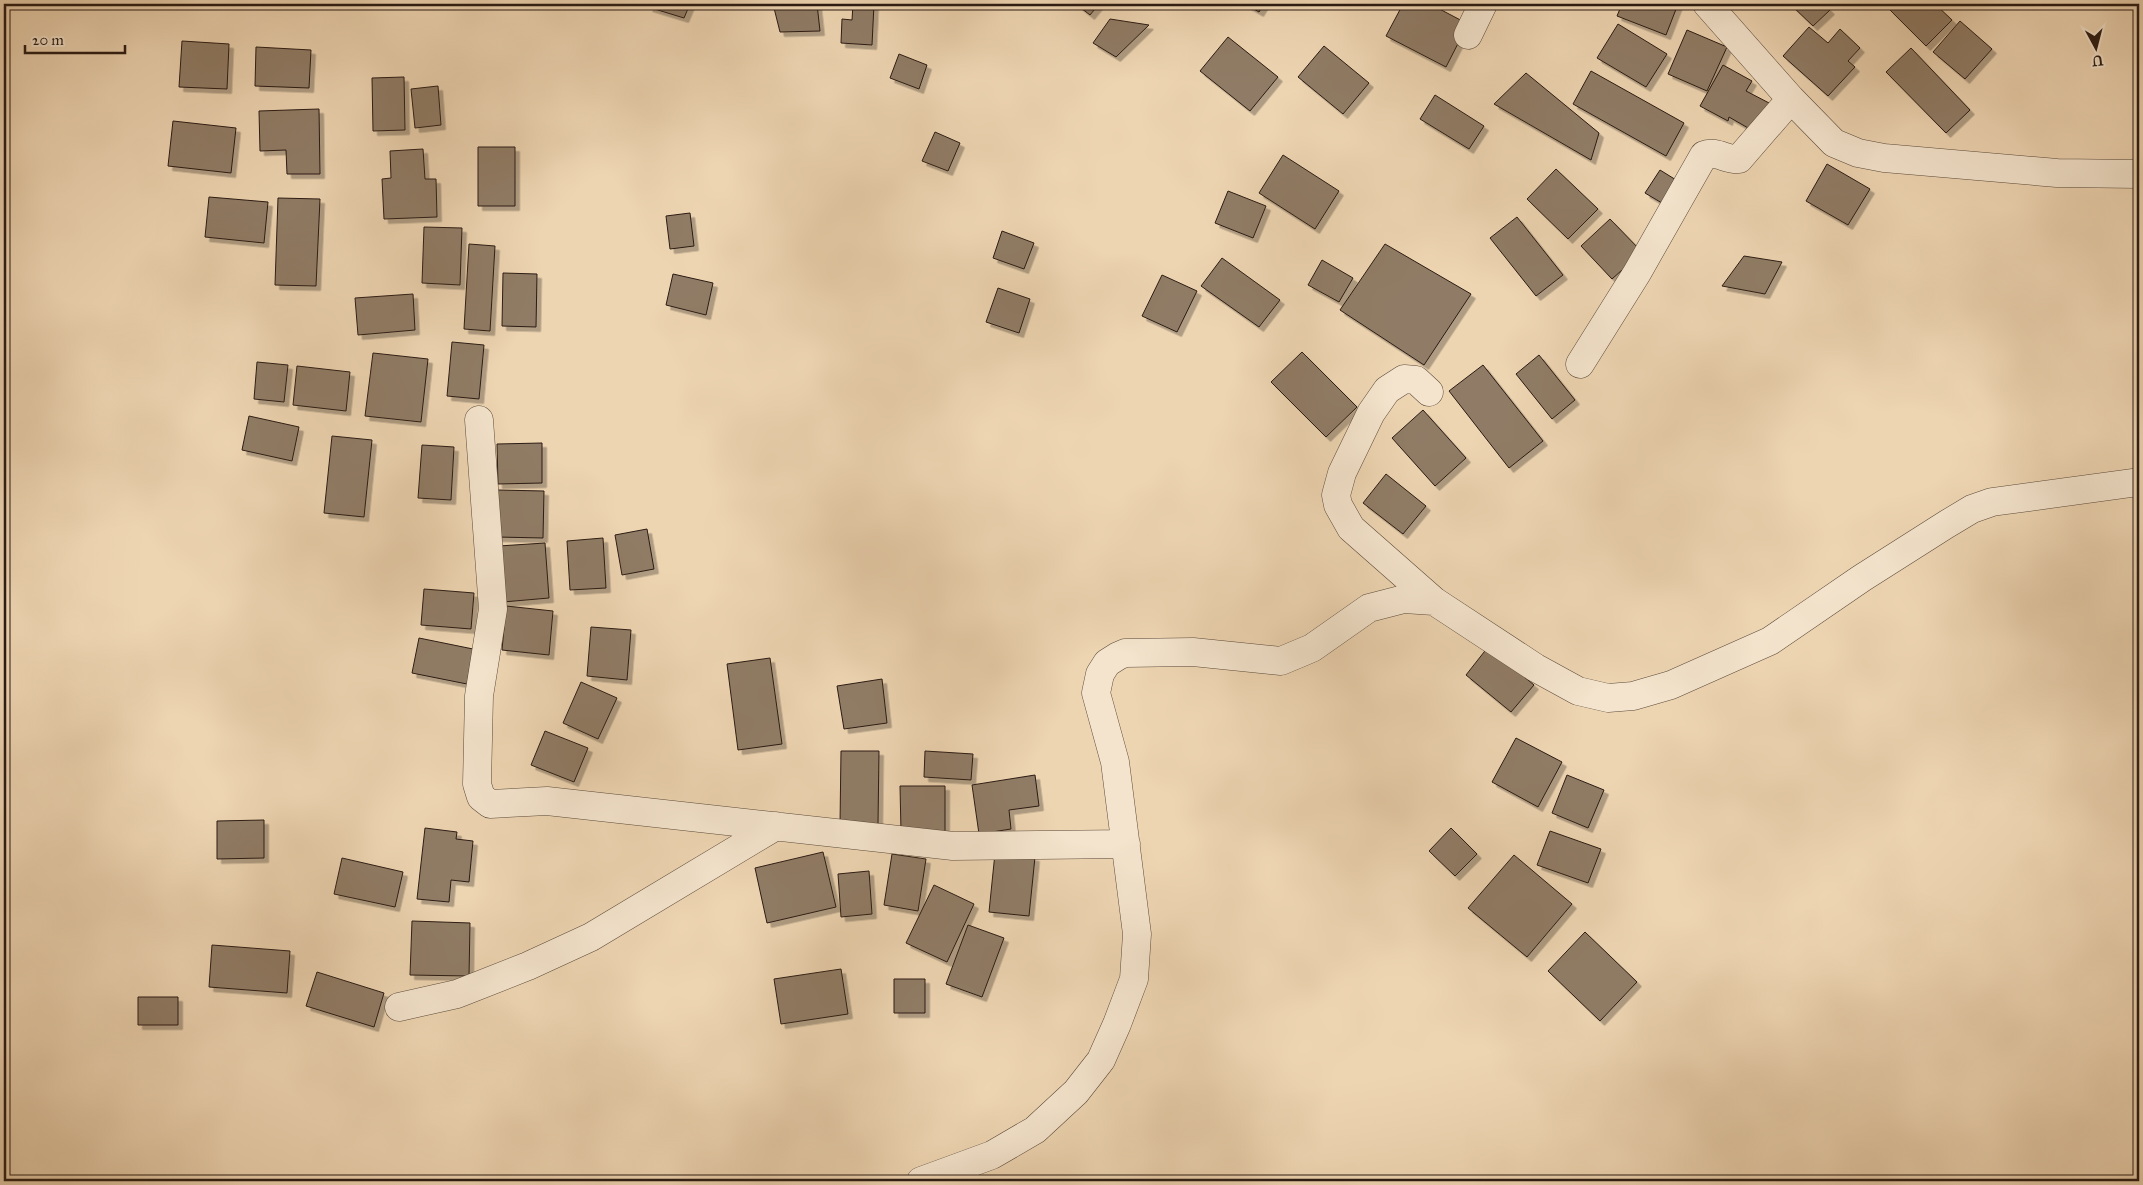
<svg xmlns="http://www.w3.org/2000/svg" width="2143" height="1185" font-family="'IM FELL Great Primer',serif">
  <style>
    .building { fill: #907c66; stroke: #2a1b13; filter: url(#shadow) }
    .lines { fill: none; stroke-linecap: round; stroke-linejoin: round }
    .minor-casing { stroke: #5b4a3b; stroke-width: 29 }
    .minor { stroke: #f4e4cd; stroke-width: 28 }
  </style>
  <defs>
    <filter id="shadow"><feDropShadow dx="4.5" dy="4.5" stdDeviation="0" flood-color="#0004"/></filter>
  </defs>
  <rect width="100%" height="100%" fill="#eed5b2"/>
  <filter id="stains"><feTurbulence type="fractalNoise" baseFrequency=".004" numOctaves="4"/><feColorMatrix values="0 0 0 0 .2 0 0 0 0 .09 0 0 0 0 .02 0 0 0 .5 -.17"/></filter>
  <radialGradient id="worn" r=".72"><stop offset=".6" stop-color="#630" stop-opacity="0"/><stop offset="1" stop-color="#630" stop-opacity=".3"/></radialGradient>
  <path class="building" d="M650,4H690L684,18L648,7Z
    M773,4H817L820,31L780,32Z
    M853,4H874L872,45L841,43L842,19L852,20Z
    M1076,4H1099L1090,15Z
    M1245,4H1264L1259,12Z
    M1403,4H1430L1468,24L1446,67L1386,36Z
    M1622,4H1678L1666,35L1617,16Z
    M1790,4H1824L1830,10L1813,26Z
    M1894,4H1935L1952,20L1926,46L1889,9Z
    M1110,19L1149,25L1116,57L1093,43Z
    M1960,21L1992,49L1965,79L1933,52Z
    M1618,24L1667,54L1646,87L1597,58Z
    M1809,27L1828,43L1840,29L1860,48L1848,61L1855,67L1828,96L1783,56Z
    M1687,30L1727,47L1707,91L1668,74Z
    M1228,37L1278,77L1250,111L1200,71Z
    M182,41L229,44L227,89L179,87Z
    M1324,46L1369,83L1343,114L1298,77Z
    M256,47L311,50L309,88L255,86Z
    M1911,48L1970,110L1946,133L1886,72Z
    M899,54L927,65L919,89L890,78Z
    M1723,65L1752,81L1746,91L1771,104L1755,132L1729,117L1728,121L1700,106Z
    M1591,71L1684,123L1666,156L1573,104Z
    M1526,73L1599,133L1591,160L1494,104Z
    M404,77L405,130L373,131L372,78Z
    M438,86L441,125L415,128L411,89Z
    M1435,95L1484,126L1469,149L1420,119Z
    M319,109L320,174H287L286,150L260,151L259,111Z
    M173,121L236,128L231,173L168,166Z
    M935,132L960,143L948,171L922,161Z
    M478,147H515V206H478Z
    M423,149L425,179H436L437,217L384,219L382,179L391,178L390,151Z
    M1283,155L1339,191L1315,229L1259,193Z
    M1827,164L1870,189L1848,225L1806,201Z
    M1556,169L1598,209L1568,239L1527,199Z
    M1660,170L1681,183L1667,206L1645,193Z
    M1228,191L1266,206L1253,238L1215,223Z
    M209,197L268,202L264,243L205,237Z
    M278,198L320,199L316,286L275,285Z
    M690,213L694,246L670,249L666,216Z
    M1517,217L1563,275L1536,296L1490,238Z
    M1610,219L1642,252L1612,279L1581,246Z
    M424,227L462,228L460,285L422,283Z
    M1002,231L1034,243L1024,269L993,258Z
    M469,244L495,246L490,331L464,329Z
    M1385,244L1471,294L1424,365L1340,310Z
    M1744,256L1782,262L1765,294L1722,286Z
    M1222,258L1280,300L1259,327L1201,286Z
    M1322,260L1353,278L1339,302L1308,285Z
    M503,273L537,274L536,327L502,326Z
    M673,274L713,283L706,315L666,305Z
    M1162,275L1197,291L1177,332L1142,316Z
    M998,288L1030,299L1019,333L986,322Z
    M413,294L415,330L358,335L355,298Z
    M452,342L484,345L479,399L447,396Z
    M1302,352L1357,407L1326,437L1271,382Z
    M373,353L428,359L421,422L365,416Z
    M1539,355L1575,400L1552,419L1516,374Z
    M257,362L288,365L284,402L254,399Z
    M1483,365L1543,441L1509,468L1449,391Z
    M297,366L350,372L346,411L293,405Z
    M1423,410L1466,458L1435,486L1392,438Z
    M249,416L299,427L292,461L242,450Z
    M332,436L372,440L364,517L324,513Z
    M542,443V483L498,484L497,444Z
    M422,445L454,447L451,500L418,498Z
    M1386,474L1426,506L1403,534L1363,503Z
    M497,490L544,491L543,538L496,537Z
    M647,529L654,569L622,575L615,535Z
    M603,538L606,588L570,590L567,541Z
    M545,543L549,598L503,602L499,546Z
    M424,589L474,593L471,629L421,625Z
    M506,606L553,611L549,655L502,650Z
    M591,627L631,630L627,680L587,676Z
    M419,638L473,649L467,684L412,673Z
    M1488,647L1534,685L1511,712L1466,675Z
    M770,658L782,744L738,750L727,664Z
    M882,679L887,723L844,729L837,686Z
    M581,682L617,698L598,739L563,723Z
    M545,731L588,748L574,782L531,765Z
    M1516,738L1562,762L1538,807L1492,782Z
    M841,751H879L878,824H840Z
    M925,751L973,754L971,780L924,777Z
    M1035,775L1039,806L1009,810L1011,829L979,834L972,785Z
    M1567,775L1604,790L1588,828L1552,813Z
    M900,786H945V832H901Z
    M264,820V858L217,859V821Z
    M425,828L457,832L456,839L473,841L469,882L451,880L449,902L417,899Z
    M1451,828L1477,854L1455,876L1429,851Z
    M1550,831L1601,849L1588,883L1537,865Z
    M823,852L836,907L767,923L755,868Z
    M995,853L1035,857L1029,916L989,912Z
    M892,854L926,859L918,911L884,905Z
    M1514,855L1572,904L1527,957L1468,908Z
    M342,858L403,872L395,907L334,894Z
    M869,871L872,914L841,917L838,874Z
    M934,885L974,904L947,962L906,943Z
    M412,921L470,923L469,976L410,975Z
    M968,925L1004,938L982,997L946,984Z
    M1585,932L1637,982L1600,1021L1548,971Z
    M212,945L290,951L287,993L209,987Z
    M841,969L848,1014L781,1024L774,979Z
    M317,972L384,993L374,1027L306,1006Z
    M894,979H925V1013H894Z
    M138,997H178V1025H138Z"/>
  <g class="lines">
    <defs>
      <path id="minor" d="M1707,4L1791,99L1834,143L1858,153L1884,158L2057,173L2139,174
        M1468,35L1483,4
        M1580,364L1637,273L1704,155C1717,150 1727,161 1739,159L1791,99
        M1429,392L1416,380L1404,379L1387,390L1371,413L1342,473L1336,495L1338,505L1351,528L1434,601L1536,668L1578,691L1608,698L1633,696L1671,685L1770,641L1862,578L1947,524L1972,509L1992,502L2139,482
        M479,420L493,609L479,696L477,784L481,797L490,804L547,801L953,846L1126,844
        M399,1007L457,994L528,966L591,937L776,826
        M921,1181L992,1155L1035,1130L1076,1092L1101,1060L1117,1024L1134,979L1137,934L1115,762L1096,693L1100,674L1107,663L1118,656L1125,653L1193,652L1281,661L1312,648L1369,608L1404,599L1434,601"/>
    </defs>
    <use href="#minor" class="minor-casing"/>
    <use href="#minor" class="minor"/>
  </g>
  <rect width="2143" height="1185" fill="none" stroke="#eed5b2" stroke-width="20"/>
  <rect x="5" y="5" width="2133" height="1175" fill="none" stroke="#2a1b13" stroke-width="2.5"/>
  <rect x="10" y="10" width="2123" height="1165" fill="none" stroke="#2a1b13"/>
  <g transform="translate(2096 48) rotate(173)" stroke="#f4e4cd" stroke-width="4" paint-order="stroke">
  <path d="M0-4L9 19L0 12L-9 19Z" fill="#2a1b13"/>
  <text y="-8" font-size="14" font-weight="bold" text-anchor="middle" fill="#2a1b13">U</text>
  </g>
  <path d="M25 45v8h100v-8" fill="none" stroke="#2a1b13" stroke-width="2.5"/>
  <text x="32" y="45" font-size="15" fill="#2a1b13" stroke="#f4e4cd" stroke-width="4" paint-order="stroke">20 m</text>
  <rect width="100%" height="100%" filter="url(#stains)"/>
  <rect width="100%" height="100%" fill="url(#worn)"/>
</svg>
